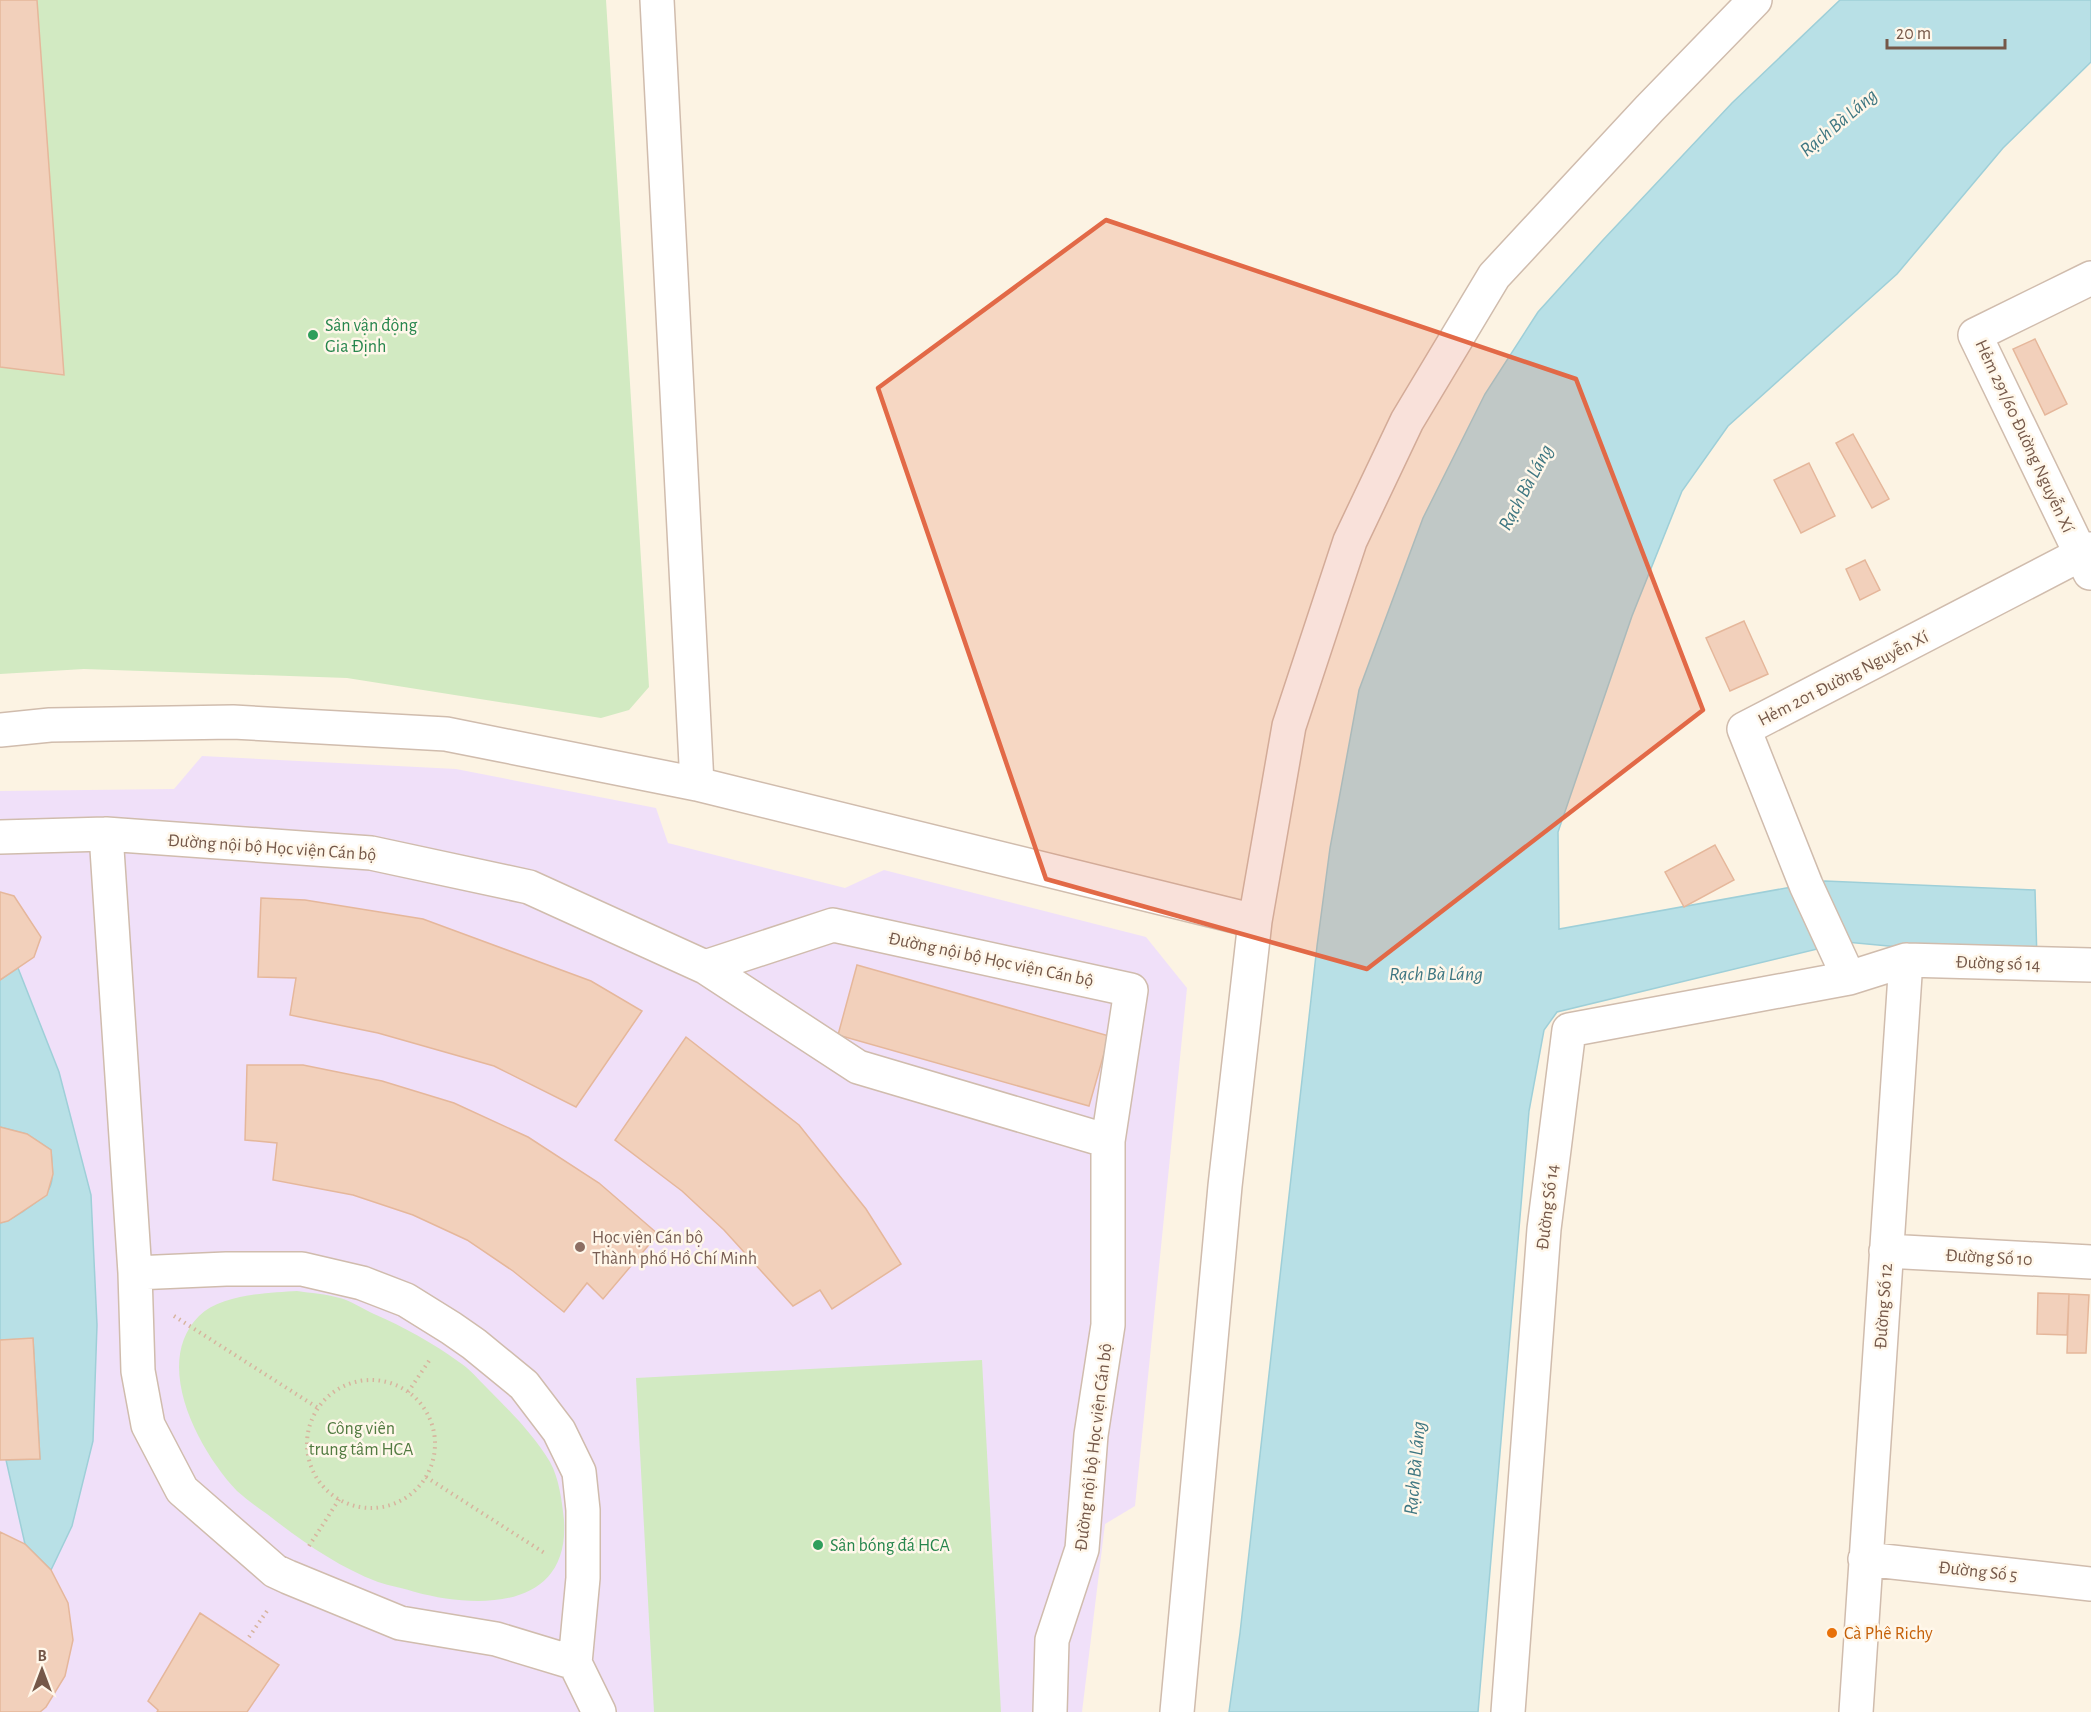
<svg xmlns="http://www.w3.org/2000/svg" width="2091" height="1712" font-family="'Alegreya Sans',sans-serif">
  <style>
    .education { fill: #f0e0f9 }
    .green { fill: #d2eac2 }
    .water { fill: #b8e0e6; stroke: #9ecfd8; stroke-width: 1.5 }
    .building { fill: #f2d0bb; stroke: #e5b79b; stroke-width: 1.5 }
    .lines { fill: none; stroke-linecap: round; stroke-linejoin: round }
    .minor-casing { stroke: #d0bcad; stroke-width: 36 }
    .path { stroke: #d7b49e; stroke-width: 4; stroke-dasharray: 1.5 4.5; stroke-linecap: butt }
    .minor { stroke: #fff; stroke-width: 33 }
    .marked { fill: #e26947; fill-opacity: 0.2; stroke: #e26947; stroke-width: 4.5; stroke-linejoin: round }
    .leisure-dot { fill: #2e9e5b; stroke: #fff7ea; stroke-width: 2 }
    .education-dot { fill: #8d6e63; stroke: #fff7ea; stroke-width: 2 }
    .food-dot { fill: #e8710a; stroke: #fff7ea; stroke-width: 2 }
    .labels { text-anchor: middle; stroke-width: 5; stroke-linejoin: round; paint-order: stroke }
    .leisure-label { font-size: 18px; fill: #27864d; stroke: #fff7ea; text-anchor: start }
    .street-label { font-size: 18px; fill: #755849; stroke: #fff7ea }
    .education-label { font-size: 18px; fill: #785e54; stroke: #fff7ea; text-anchor: start }
    .park-label { font-size: 18px; fill: #527b41; stroke: #fff7ea }
    .food-label { font-size: 18px; fill: #c56008; stroke: #fff7ea; text-anchor: start }
    .water-label { font-size: 20px; font-style: italic; fill: #3f7782; stroke: #fff7ea }
  </style>
  <rect width="100%" height="100%" fill="#fcf3e3"/>
  <path class="education" d="M202,756L456,769L656,808L668,843L845,888L884,870L1146,937L1187,988L1135,1506L1105,1524L1082,1712H0V791L174,789Z"/>
  <path class="green" d="M0,0H606L649,687L629,710L601,718L347,678L84,669L0,674Z
    M297,1291C311,1293 326,1294 340,1298C351,1301 363,1309 374,1314C404,1327 433,1343 459,1362C470,1369 478,1379 487,1388C510,1411 533,1434 550,1462C559,1478 562,1501 564,1520C570,1610 478,1609 415,1592C403,1588 390,1586 378,1582C338,1567 300,1540 267,1514C257,1507 246,1499 237,1491C200,1452 151,1364 199,1316C222,1294 267,1293 297,1291Z
    M982,1360L1001,1712H654L636,1378Z"/>
  <path class="water" d="M1840,0H2091V62L2003,148L1897,274L1728,426L1682,491L1632,616L1558,832L1559,929L1825,881L2035,890L2037,960L1846,942L1557,1012L1544,1030L1529,1111L1478,1712H1229L1240,1633L1317,946L1330,848L1359,690L1423,518L1485,394L1538,312L1603,240L1732,103Z
    M18,968L59,1072L91,1195L97,1325L93,1441L72,1526L51,1570L25,1544L6,1460L40,1459L33,1339L0,1340V1223C10,1221 17,1215 25,1210C55,1190 54,1186 51,1150L27,1134L0,1127V980Z"/>
  <path class="building" d="M0,0H37L64,375L0,367Z
    M2035,339L2067,404L2045,415L2013,349Z
    M1853,434L1889,499L1872,508L1836,443Z
    M1809,463L1835,516L1801,533L1774,480Z
    M1865,560L1880,590L1860,600L1846,569Z
    M1744,621L1768,674L1730,691L1706,638Z
    M1715,845L1734,880L1684,907L1665,872Z
    M0,892L14,896L41,937L34,957L0,980Z
    M261,898L305,900L423,919L591,981L642,1011L576,1107L494,1066L378,1033L290,1015L296,978L258,977Z
    M857,965L1109,1036L1089,1106L838,1035Z
    M686,1037L799,1125L866,1209L901,1264L832,1309L820,1290L793,1306L724,1230L682,1191L615,1140Z
    M247,1065H303L382,1081L454,1103L528,1137L599,1183L658,1234L603,1299L587,1283L564,1312L513,1271L467,1240L413,1215L353,1195L273,1180L277,1143L245,1140Z
    M0,1127L27,1134L51,1150L53,1174L47,1195L8,1221L0,1223Z
    M2038,1293L2069,1294L2067,1335L2037,1334Z
    M2069,1294L2089,1295L2086,1353H2067Z
    M33,1338L40,1459L0,1460V1340Z
    M0,1532L25,1544L51,1570L68,1603L73,1640L65,1676L46,1707L40,1712H0Z
    M200,1613L279,1665L247,1712H157L158,1710L148,1701Z"/>
  <g class="lines">
    <defs>
      <path id="minor" d="M657,0L697,784
        M2090,573L1975,335L2091,278
        M0,730L50,725L233,722L446,734L697,784L1255,921
        M106,834L135,1273L138,1371L148,1425L182,1490L275,1571L288,1577L400,1623L496,1639L575,1663
        M0,837L106,834L371,853L529,887L705,967L858,1067L1108,1141V1325L1091,1435L1082,1549L1052,1640L1050,1712
        M1906,960L2091,965
        M705,967L833,925L1131,990L1108,1141
        M1849,978L1806,885L1744,729L2091,549
        M1886,1251L2091,1262
        M135,1273L226,1269H302L362,1283L406,1300L451,1328L474,1344L524,1385L559,1431L579,1472L583,1510V1578L575,1663L599,1712
        M1865,1559L2091,1584
        M1177,1712L1225,1186L1255,921L1289,726L1350,541L1407,421L1494,276L1650,108L1755,0
        M1508,1712L1544,1229L1569,1030L1849,978L1906,960L1856,1712"/>
    </defs>
    <use href="#minor" class="minor-casing"/>
    <path class="path" d="M174,1316L318,1408
      M307 1444a64 64 0 1 1 128 0a64 64 0 1 1-128 0Z
      M408,1392L431,1358
      M426,1477L546,1554
      M309,1546L340,1498
      M249,1637L269,1608"/>
    <use href="#minor" class="minor"/>
  </g>
  <path class="marked" d="M1106,220L1576,379L1703,710L1367,969L1046,879L878,388Z"/>
  <g class="leisure-dot">
    <circle cx="313" cy="335" r="6"/>
    <circle cx="818" cy="1545" r="6"/>
  </g>
  <circle class="education-dot" cx="580" cy="1247" r="6"/>
  <circle class="food-dot" cx="1832" cy="1633" r="6"/>
  <g class="labels">
    <g class="leisure-label">
      <text x="325" y="331">Sân vận động<tspan x="325" dy="21">Gia Định</tspan></text>
      <text x="830" y="1551">Sân bóng đá HCA</text>
    </g>
    <g class="street-label">
      <text transform="translate(2025 436) rotate(65)" y="6">Hẻm 291/60 Đường Nguyễn Xí</text>
      <text transform="translate(1843 678) rotate(-27)" y="6">Hẻm 201 Đường Nguyễn Xí</text>
      <text transform="translate(272 847) rotate(4)" y="6">Đường nội bộ Học viện Cán bộ</text>
      <text transform="translate(991 959) rotate(12)" y="6">Đường nội bộ Học viện Cán bộ</text>
      <text transform="translate(1998 963) rotate(2)" y="6">Đường số 14</text>
      <text transform="translate(1547 1207) rotate(-83)" y="6">Đường Số 14</text>
      <text transform="translate(1989 1257) rotate(3)" y="6">Đường Số 10</text>
      <text transform="translate(1883 1306) rotate(-86)" y="6">Đường Số 12</text>
      <text transform="translate(1093 1447) rotate(-83)" y="6">Đường nội bộ Học viện Cán bộ</text>
      <text transform="translate(1978 1571) rotate(6)" y="6">Đường Số 5</text>
    </g>
    <g class="education-label">
      <text x="592" y="1243">Học viện Cán bộ<tspan x="592" dy="21">Thành phố Hồ Chí Minh</tspan></text>
    </g>
    <g class="park-label">
      <text x="361" y="1434">Công viên<tspan x="361" dy="21">trung tâm HCA</tspan></text>
    </g>
    <g class="food-label">
      <text x="1844" y="1639">Cà Phê Richy</text>
    </g>
    <g class="water-label">
      <text transform="translate(1838 122) rotate(-40)" y="7">Rạch Bà Láng</text>
      <text transform="translate(1525 487) rotate(-62)" y="7">Rạch Bà Láng</text>
      <text x="1436" y="980">Rạch Bà Láng</text>
      <text transform="translate(1414 1468) rotate(-85)" y="7">Rạch Bà Láng</text>
    </g>
  </g>
  <g transform="translate(42 1670)" stroke="#fff7ea" stroke-width="4.5" paint-order="stroke">
  <path d="M0-4.5L10 22L0 15L-10 22Z" fill="#755849"/>
  <text y="-9" font-size="16" font-weight="bold" text-anchor="middle" fill="#755849">B</text>
  </g>
  <path d="M1887 39v9h118v-9" fill="none" stroke="#755849" stroke-width="3"/>
  <text x="1896" y="39" font-size="18" fill="#755849" stroke="#fff7ea" stroke-width="4.5" paint-order="stroke">20 m</text>
</svg>
